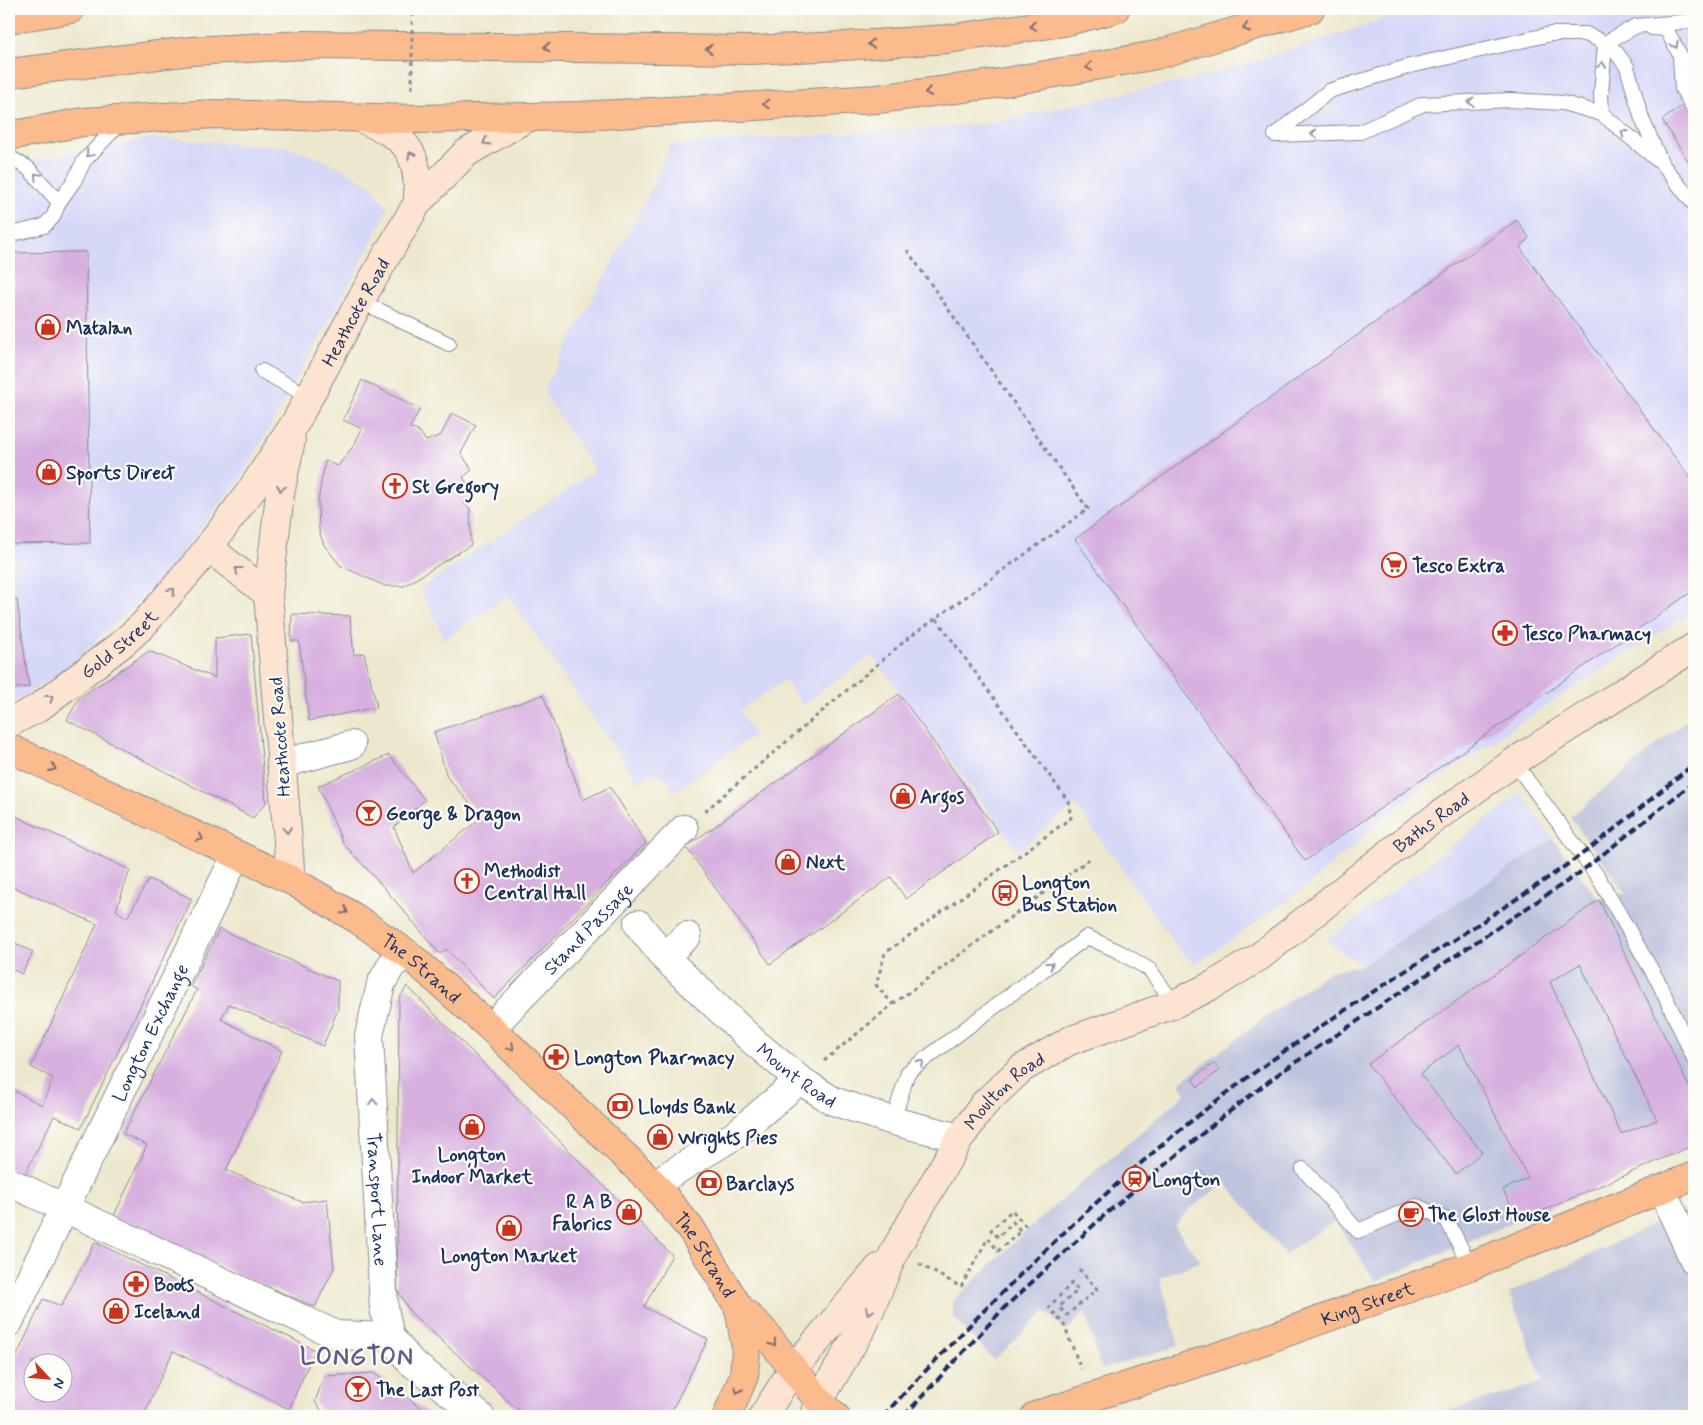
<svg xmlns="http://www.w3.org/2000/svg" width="1703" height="1425" font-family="Mynerve,sans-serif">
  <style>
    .built { fill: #d6d8f8 }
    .industrial { fill: #bec3dd }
    .building { fill: #d7b0e0; fill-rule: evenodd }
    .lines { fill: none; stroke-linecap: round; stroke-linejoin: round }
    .lane-casing { stroke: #848c96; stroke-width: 16 }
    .street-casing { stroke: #848c96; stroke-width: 30 }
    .secondary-casing { stroke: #848c96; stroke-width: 30 }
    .primary-casing { stroke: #848c96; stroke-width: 30 }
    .highway-casing { stroke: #848c96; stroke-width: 30 }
    .path { stroke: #848c96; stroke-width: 3; stroke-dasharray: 4 4; stroke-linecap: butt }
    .lane { stroke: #fff; stroke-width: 14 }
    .street { stroke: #fff; stroke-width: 28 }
    .secondary { stroke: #fde4d1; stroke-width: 28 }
    .primary { stroke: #fbbb8d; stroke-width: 28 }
    .highway { stroke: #fbbb8d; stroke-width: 28 }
    .rail { stroke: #1b2f5e; stroke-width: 4; stroke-dasharray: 8 4; stroke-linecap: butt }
    .path-bridge { stroke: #848c96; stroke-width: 3; stroke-dasharray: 4 4; stroke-linecap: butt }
    .oneway { stroke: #806e73 }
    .oneway2 { stroke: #8d97ae }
    .oneway3 { stroke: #8c8a98 }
    .labels { text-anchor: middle; stroke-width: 4.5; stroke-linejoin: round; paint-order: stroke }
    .street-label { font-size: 19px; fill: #1b2f5e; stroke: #fdfcf7 }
    .poi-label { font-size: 19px; font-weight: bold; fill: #1b2f5e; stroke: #fdfcf7; text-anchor: start }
    .district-label { font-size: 24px; font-weight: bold; letter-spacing: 1px; fill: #5d5c8c; stroke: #fdfcf7 }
  </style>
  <rect width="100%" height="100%" fill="#fdfcf7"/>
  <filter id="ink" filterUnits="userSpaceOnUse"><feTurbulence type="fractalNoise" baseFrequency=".02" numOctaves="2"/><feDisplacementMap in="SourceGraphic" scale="10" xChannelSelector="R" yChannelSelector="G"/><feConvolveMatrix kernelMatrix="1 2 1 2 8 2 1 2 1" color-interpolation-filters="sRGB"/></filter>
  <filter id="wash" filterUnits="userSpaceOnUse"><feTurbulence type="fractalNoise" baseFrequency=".0096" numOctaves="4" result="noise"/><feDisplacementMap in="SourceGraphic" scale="20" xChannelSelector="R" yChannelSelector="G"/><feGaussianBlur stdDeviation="1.12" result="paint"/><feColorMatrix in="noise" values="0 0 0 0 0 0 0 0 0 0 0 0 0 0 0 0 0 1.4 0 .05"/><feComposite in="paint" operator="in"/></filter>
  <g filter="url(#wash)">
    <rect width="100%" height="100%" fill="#ede8cd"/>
    <path class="built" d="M1409,9H1694V610L1572,688L1402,803L1306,887L1195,965L1179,949L1075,804L1018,851L872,655L802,705L785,680L739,711L754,735L673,793L667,778L652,772L638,783L508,595L445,639L420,589L595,471L543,391L646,200L670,145L985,124L1213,74L1361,27Z
      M153,138L288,147L338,166L372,186L388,209L353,278L243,475L160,581L65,670L9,705V164Z
      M1521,793L1553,839L1363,965L1326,941Z"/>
    <path class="industrial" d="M1694,714V1145L1376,1281L1335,1221L1285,1254L1225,1182L1189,1210L1174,1226L1201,1261L1160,1278L1179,1346L1101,1369L1085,1311L1067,1331L1045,1311L994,1360L953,1317V1301L1028,1229L1186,1093L1179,1083L1264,1018L1330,971L1363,965L1553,839L1599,900L1626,893L1570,817Z
      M1694,1205V1416H1431L1543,1382L1509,1293Z"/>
    <g id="blocks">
      <path class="building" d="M1694,98V170L1662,120Z
        M1517,220L1529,238L1520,248L1694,483V590L1305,861L1075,539Z
        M86,252L90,543L9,544V253Z
        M362,380L420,409L410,428L420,432L426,441L441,435L452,413L476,425L461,453L472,470L463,477L474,496L464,503L470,509L471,545L404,586H385L341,566L324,545L319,531L318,501L325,461L338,466L354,445L362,429L343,420Z
        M9,598L17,600L29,687L9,689Z
        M292,614L350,616L354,655L364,653L377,707L309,721L299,641H291Z
        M251,634L266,803L253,818L67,720L79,698L149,651L215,678V638Z
        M899,694L998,832L906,899L891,877L770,964L686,847Z
        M543,695L583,800L610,787L646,843L494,999L446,949L440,954L386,890L343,843L318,786L389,755L425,800L394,827L413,873L482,817L447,777L434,732Z
        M9,813L130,870L116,910L127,918L149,879L192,899L81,1128L54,1116L24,1176L9,1168V1088L42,1105L53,1078L31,1067L97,924L9,885Z
        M1599,900L1694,1097V1145L1519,1221L1503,1190L1528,1178L1459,1045L1420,1074L1482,1152L1456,1174L1368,1064ZM1580,964L1657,1120L1621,1134L1550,982Z
        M219,929L338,981V1009L323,1046L229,1004L221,1019L282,1051L226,1170L302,1202L327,1199L334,1268L315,1307L112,1220L147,1145L123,1134L197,990L191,986Z
        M9,940L33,952L22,974L9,968Z
        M407,986L672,1255L644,1307L708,1339L669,1416H525L410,1312L397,1289L399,999Z
        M1214,1063L1220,1070L1198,1087L1192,1079Z
        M1202,1171L1208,1179L1187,1196L1181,1189Z
        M95,1242L315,1350L289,1409L173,1351L143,1416H9V1373L43,1299L61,1306ZM32,1362H62V1392H32Z
        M374,1373L432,1416H326L315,1402L324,1376Z"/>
    </g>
  </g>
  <g filter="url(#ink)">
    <use href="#blocks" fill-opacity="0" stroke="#848c96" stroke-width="1"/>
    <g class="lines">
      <defs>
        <path id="lane" d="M1652,28L1666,29L1680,55L1682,89L1694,109
          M1602,114L1601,94L1605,43L1636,26L1694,21
          M1275,135L1329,91L1410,66L1551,34H1586L1605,43L1616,52L1627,67L1642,119L1662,164L1694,204
          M1275,135L1360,132L1423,104L1511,100L1563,103L1602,114L1660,162
          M9,157L28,168L59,202
          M9,235L44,226L53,217L59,202L74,181L84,161L121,122
          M360,301L449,344
          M262,371L308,396
          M1514,762L1598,877L1659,983L1694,1058
          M893,1121L908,1072L1087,937L1120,952L1150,970L1174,1004
          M1303,1169L1358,1231L1417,1206L1447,1220L1470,1266"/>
        <g id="street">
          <path d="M281,764L351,745"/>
          <path id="s1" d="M638,924L664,957L753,1041L800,1080L833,1101L893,1121L960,1138"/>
          <path id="s2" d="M409,955L392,964L381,984L369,1036L384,1308L390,1337L411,1362L480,1416"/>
          <path d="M664,957L687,936"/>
          <path id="s3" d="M491,1028L684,829"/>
          <path d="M9,1182L336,1335L390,1337"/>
          <path d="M654,1184L735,1135L800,1080"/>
          <path d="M1662,1190L1694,1260"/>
          <path id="s4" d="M9,1322L236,855"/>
        </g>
        <g id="secondary">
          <path d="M360,118C407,138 419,149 418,202"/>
          <path d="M212,544L219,556L268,594"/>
          <path id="s5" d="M9,723L38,708L123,643L143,625L198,561L250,492L295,423L360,301L418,202L466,153L528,117"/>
          <path d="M291,880L268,594L280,494L291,440"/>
          <path d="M763,1416L793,1369L879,1268"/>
          <path id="s6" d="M815,1416L819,1401L864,1324L895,1250L960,1138L984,1104L1021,1069L1069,1041L1174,1004L1215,984L1259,957L1417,831L1514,762L1694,647"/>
        </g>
        <g id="primary">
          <path d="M9,136L83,122L214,114L415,119L581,116L878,99L994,84L1156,55L1310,9"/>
          <path id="s7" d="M9,748L291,880L357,919L409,955L491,1028L654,1184L693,1232L739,1308L760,1327L819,1401L835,1416"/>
          <path d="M727,1416L744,1376L746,1348L739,1308"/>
          <path id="s8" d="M1035,1416L1237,1350L1470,1266L1694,1176"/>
        </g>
        <path id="highway" d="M9,19L71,9
          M9,73L191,51L304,45L751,50L843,46L948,39L1064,22L1115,9"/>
      </defs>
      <use href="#lane" class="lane-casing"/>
      <use href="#street" class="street-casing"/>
      <use href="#secondary" class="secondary-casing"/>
      <use href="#primary" class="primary-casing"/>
      <use href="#highway" class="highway-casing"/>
      <path class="path" d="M705,811L907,639L1088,509L907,250
        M893,1004L1092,857
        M824,1061L893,1004L876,985L885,953L1071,818L1068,801L936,618
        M919,1264L961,1287L988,1238L998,1251L1021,1231L1013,1222L998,1237L991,1230L1012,1210L1028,1229
        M1079,1269L1097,1289L1067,1315L1059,1307L1078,1290L1072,1283L1049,1307L1064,1325L1081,1369"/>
      <use href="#lane" class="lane"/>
      <use href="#street" class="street"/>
      <use href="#secondary" class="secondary"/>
      <use href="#primary" class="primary"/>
      <use href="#highway" class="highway"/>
      <path class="rail" d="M883,1416C985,1307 1092,1199 1210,1106C1324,1017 1452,945 1571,862C1613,832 1653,797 1694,764
        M904,1416L1004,1308L1108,1212L1221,1118L1281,1072L1578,874L1694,782"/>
      <path class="path-bridge" d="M412,89V9"/>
    </g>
    <defs><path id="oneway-chevron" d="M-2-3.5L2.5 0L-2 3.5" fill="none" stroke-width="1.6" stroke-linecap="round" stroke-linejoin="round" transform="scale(1.25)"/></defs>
    <g class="oneway">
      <use href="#oneway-chevron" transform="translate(1033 26) rotate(172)"/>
      <use href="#oneway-chevron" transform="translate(1246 28) rotate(163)"/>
      <use href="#oneway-chevron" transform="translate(871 44) rotate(176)"/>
      <use href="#oneway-chevron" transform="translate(547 47) rotate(-179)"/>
      <use href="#oneway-chevron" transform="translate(709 49) rotate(-179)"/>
      <use href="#oneway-chevron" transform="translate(1089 67) rotate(170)"/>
      <use href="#oneway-chevron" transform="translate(928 92) rotate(172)"/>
      <use href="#oneway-chevron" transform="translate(766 104) rotate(177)"/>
      <use href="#oneway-chevron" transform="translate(53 768) rotate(25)"/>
      <use href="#oneway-chevron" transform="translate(200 838) rotate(25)"/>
      <use href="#oneway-chevron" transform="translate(345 911) rotate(30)"/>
      <use href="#oneway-chevron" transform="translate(511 1047) rotate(44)"/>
      <use href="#oneway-chevron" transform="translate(773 1343) rotate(52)"/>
      <use href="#oneway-chevron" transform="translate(738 1390) rotate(112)"/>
    </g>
    <g class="oneway2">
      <use href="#oneway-chevron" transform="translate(1675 45) rotate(62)"/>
      <use href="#oneway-chevron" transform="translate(1602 65) rotate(-85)"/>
      <use href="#oneway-chevron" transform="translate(1471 102) rotate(177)"/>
      <use href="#oneway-chevron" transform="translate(1624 133) rotate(-140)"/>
      <use href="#oneway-chevron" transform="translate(1314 134) rotate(177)"/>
      <use href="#oneway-chevron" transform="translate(89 154) rotate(130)"/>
      <use href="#oneway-chevron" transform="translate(37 176) rotate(-133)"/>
      <use href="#oneway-chevron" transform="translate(1050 965) rotate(-37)"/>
      <use href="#oneway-chevron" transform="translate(921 1063) rotate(-37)"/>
      <use href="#oneway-chevron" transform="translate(373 1102) rotate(-93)"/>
    </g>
    <g class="oneway3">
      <use href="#oneway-chevron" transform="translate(486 142) rotate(150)"/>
      <use href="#oneway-chevron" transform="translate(411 155) rotate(-119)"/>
      <use href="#oneway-chevron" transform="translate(281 488) rotate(101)"/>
      <use href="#oneway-chevron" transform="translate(238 570) rotate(-142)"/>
      <use href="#oneway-chevron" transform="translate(172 591) rotate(-49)"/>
      <use href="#oneway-chevron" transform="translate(50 698) rotate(-37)"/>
      <use href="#oneway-chevron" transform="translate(287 830) rotate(85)"/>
      <use href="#oneway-chevron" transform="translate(869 1311) rotate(113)"/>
    </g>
  </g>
  <defs>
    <symbol id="shop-ring" viewBox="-11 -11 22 22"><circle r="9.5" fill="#fdfcf7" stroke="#c8321e" stroke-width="1.5"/><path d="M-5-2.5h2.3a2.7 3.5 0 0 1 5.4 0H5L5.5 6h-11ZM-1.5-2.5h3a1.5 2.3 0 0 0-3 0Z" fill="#c8321e"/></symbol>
    <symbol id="church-ring" viewBox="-11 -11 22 22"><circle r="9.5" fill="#fdfcf7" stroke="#c8321e" stroke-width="1.5"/><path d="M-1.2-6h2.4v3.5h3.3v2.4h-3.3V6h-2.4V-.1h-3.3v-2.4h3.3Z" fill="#c8321e"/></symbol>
    <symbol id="supermarket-ring" viewBox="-11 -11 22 22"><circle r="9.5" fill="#fdfcf7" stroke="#c8321e" stroke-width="1.5"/><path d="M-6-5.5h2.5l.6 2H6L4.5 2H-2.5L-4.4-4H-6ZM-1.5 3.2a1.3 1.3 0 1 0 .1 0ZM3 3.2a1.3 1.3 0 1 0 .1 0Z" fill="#c8321e"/></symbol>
    <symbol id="pharmacy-ring" viewBox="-11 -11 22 22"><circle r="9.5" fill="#fdfcf7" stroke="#c8321e" stroke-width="1.5"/><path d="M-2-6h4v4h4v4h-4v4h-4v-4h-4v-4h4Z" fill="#c8321e"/></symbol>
    <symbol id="bar-ring" viewBox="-11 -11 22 22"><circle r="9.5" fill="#fdfcf7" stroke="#c8321e" stroke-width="1.5"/><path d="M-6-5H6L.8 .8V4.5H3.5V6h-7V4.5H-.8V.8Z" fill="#c8321e"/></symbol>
    <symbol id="bus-ring" viewBox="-11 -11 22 22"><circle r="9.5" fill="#fdfcf7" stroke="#c8321e" stroke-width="1.5"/><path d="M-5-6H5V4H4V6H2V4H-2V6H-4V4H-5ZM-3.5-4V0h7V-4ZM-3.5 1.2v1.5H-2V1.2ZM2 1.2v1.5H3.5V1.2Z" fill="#c8321e"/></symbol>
    <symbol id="bank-ring" viewBox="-11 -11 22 22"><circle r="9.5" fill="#fdfcf7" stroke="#c8321e" stroke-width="1.5"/><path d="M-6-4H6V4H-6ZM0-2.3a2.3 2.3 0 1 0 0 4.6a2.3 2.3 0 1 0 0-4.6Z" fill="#c8321e"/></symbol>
    <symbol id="station-ring" viewBox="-11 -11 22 22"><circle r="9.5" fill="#fdfcf7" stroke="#c8321e" stroke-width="1.5"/><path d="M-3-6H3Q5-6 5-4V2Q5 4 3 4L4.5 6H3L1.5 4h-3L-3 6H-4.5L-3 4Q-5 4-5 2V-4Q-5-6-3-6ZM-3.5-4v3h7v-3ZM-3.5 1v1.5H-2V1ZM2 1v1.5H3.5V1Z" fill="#c8321e"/></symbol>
    <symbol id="cafe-ring" viewBox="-11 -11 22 22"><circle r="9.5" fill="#fdfcf7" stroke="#c8321e" stroke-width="1.5"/><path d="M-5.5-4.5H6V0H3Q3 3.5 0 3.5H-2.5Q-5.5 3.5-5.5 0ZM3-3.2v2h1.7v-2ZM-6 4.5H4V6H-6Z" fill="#c8321e"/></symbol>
  </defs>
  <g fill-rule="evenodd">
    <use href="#shop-ring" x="34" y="313" width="28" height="28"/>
    <use href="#shop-ring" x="35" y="458" width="28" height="28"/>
    <use href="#church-ring" x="381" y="472" width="28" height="28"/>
    <use href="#supermarket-ring" x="1380" y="551" width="28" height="28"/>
    <use href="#pharmacy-ring" x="1491" y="619" width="28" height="28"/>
    <use href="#shop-ring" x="889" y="782" width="28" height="28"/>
    <use href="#bar-ring" x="355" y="799" width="28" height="28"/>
    <use href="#shop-ring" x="774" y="848" width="28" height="28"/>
    <use href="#church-ring" x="453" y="867" width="28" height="28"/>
    <use href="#bus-ring" x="991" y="879" width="28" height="28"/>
    <use href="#pharmacy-ring" x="542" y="1043" width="28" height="28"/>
    <use href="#bank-ring" x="606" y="1092" width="28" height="28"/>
    <use href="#shop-ring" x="458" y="1113" width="28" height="28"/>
    <use href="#shop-ring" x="646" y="1123" width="28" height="28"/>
    <use href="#station-ring" x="1121" y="1165" width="28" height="28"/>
    <use href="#bank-ring" x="695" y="1169" width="28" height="28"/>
    <use href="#shop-ring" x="615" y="1198" width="28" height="28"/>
    <use href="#cafe-ring" x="1397" y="1200" width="28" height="28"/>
    <use href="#shop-ring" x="495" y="1214" width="28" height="28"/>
    <use href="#pharmacy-ring" x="122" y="1270" width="28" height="28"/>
    <use href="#shop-ring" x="102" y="1297" width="28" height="28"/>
    <use href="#bar-ring" x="344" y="1375" width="28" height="28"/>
  </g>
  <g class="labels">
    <g class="street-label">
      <text dy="7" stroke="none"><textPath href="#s5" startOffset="546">Heathcote Road</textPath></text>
      <text dy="7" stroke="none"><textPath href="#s5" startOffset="136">Gold Street</textPath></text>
      <text transform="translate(279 737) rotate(-94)" y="7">Heathcote Road</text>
      <text dy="7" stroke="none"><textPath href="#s6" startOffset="890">Baths Road</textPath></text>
      <text dy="7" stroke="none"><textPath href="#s3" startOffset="139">Stand Passage</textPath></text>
      <text dy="7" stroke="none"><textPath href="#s7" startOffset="469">The Strand</textPath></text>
      <text dy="7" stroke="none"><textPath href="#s4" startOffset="322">Longton Exchange</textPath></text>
      <text dy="7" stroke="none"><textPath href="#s1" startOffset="220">Mount Road</textPath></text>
      <text dy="7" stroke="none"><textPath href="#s6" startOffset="380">Moulton Road</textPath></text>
      <text dy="7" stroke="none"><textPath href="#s2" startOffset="259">Transport Lane</textPath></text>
      <text dy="7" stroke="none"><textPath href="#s7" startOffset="874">The Strand</textPath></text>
      <text dy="7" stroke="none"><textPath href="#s8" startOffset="351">King Street</textPath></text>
    </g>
    <g class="poi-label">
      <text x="66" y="334">Matalan</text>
      <text x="66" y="479">Sports Direct</text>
      <text x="412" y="493">St Gregory</text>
      <text x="1412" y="572">Tesco Extra</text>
      <text x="1522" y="640">Tesco Pharmacy</text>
      <text x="920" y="803">Argos</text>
      <text x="386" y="820">George &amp; Dragon</text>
      <text x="806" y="869">Next</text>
      <text x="484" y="877">Methodist<tspan x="484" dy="22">Central Hall</tspan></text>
      <text x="1022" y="889">Longton<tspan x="1022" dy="22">Bus Station</tspan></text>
      <text x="574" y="1064">Longton Pharmacy</text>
      <text x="638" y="1113">Lloyds Bank</text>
      <text x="678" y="1144">Wrights Pies</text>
      <text x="472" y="1161" text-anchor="middle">Longton<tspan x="472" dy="22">Indoor Market</tspan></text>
      <text x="1152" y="1186">Longton</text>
      <text x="726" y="1190">Barclays</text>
      <text x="612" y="1208" text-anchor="end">R A B<tspan x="612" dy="22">Fabrics</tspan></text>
      <text x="1428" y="1221">The Glost House</text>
      <text x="509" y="1262" text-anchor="middle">Longton Market</text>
      <text x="154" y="1291">Boots</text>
      <text x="134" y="1318">Iceland</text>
      <text x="376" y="1396">The Last Post</text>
    </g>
    <g class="district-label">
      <text x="357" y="1364">LONGTON</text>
    </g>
  </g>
  <rect width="1703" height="1425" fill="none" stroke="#fdfcf7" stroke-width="30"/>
  <g transform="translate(48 1378) rotate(116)"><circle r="24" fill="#fdfcf7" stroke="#a3aaba"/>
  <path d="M0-4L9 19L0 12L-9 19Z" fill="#c8321e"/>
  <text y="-8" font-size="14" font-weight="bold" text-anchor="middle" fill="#1b2f5e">N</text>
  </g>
</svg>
